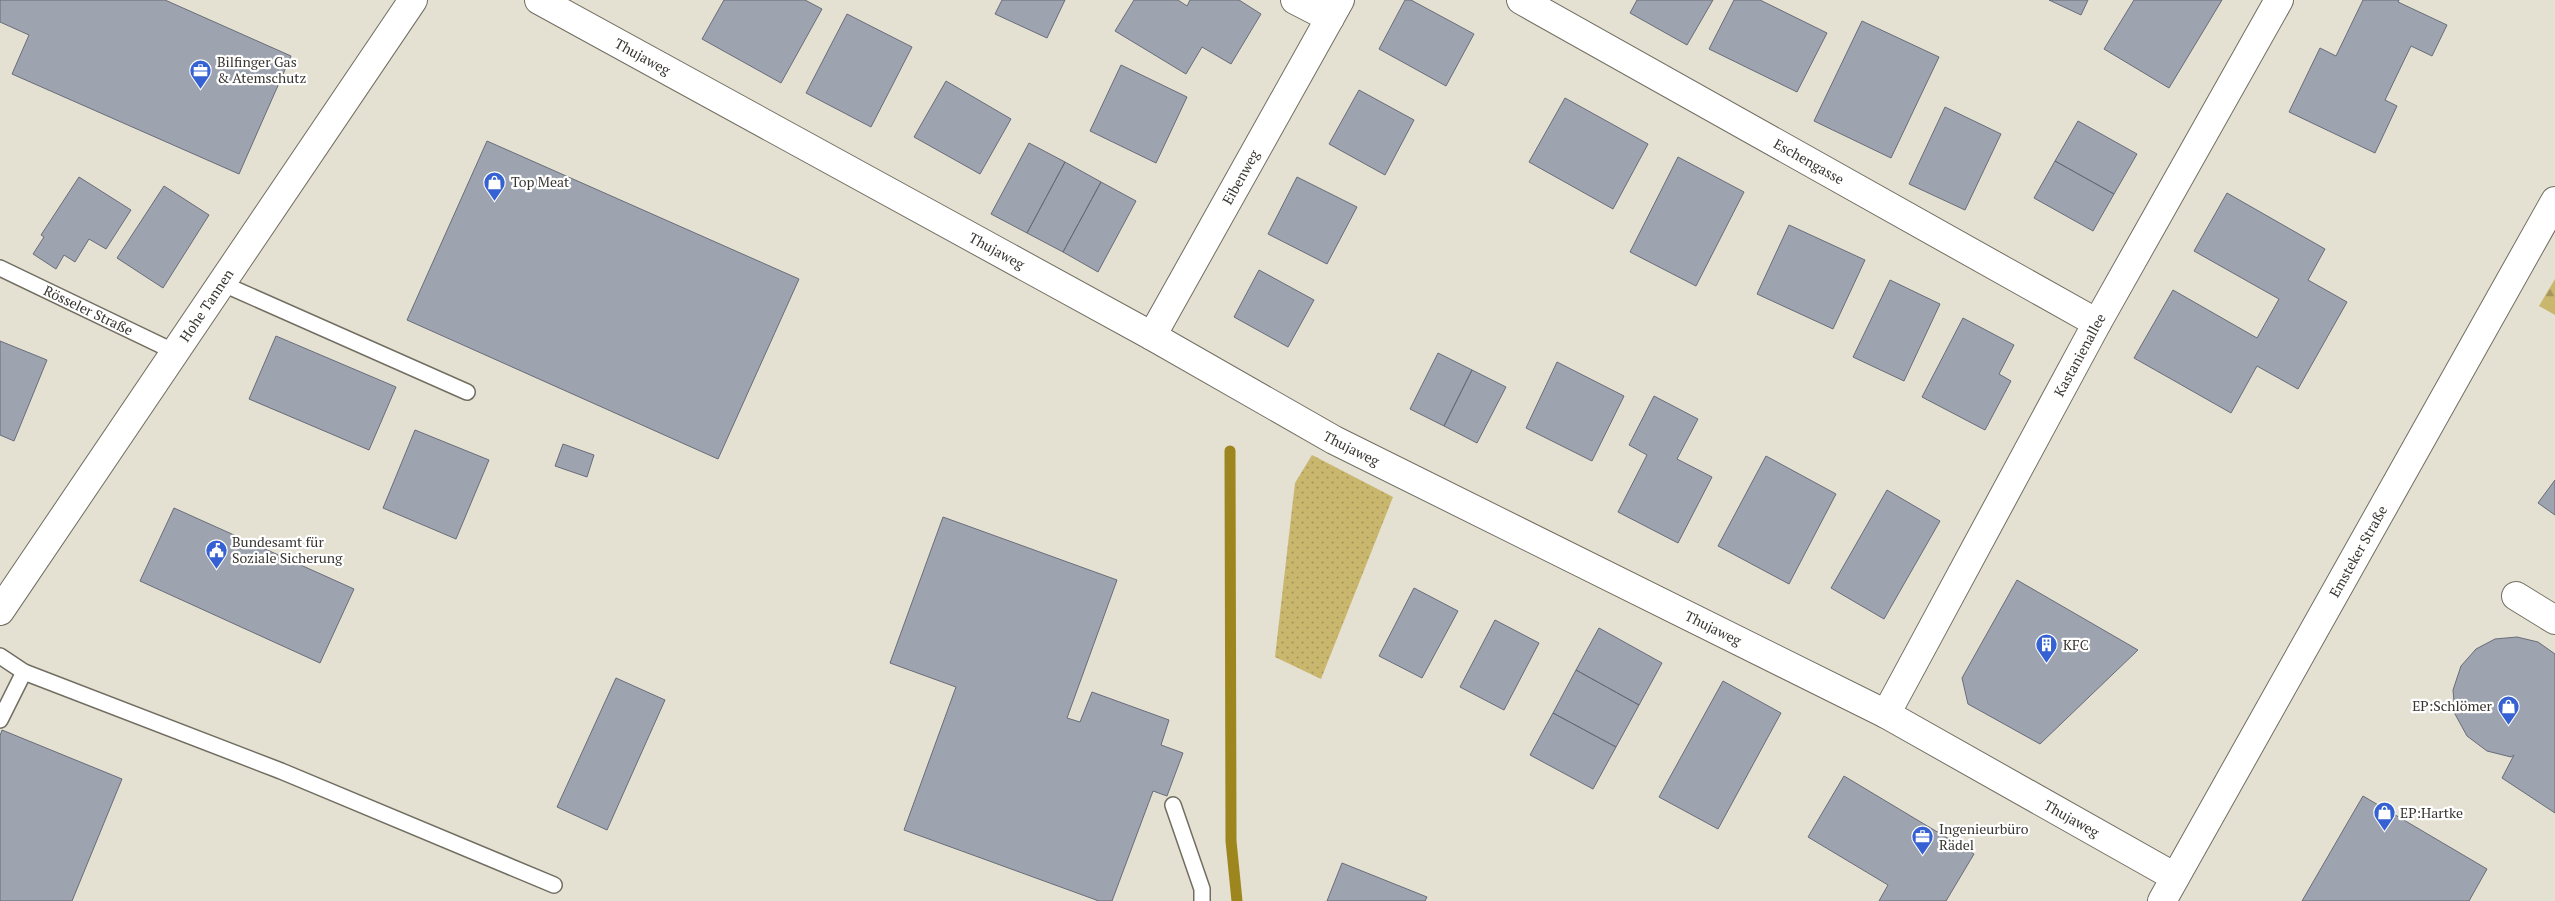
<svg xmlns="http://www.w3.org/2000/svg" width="2555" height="901" font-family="'PT Serif',serif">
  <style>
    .forest { fill: url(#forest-firs) }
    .park { fill: url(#park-dots) }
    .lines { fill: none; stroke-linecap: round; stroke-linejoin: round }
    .stream { stroke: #9e861f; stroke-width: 11 }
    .building { fill: #9da3af; stroke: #686d79 }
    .service-casing { stroke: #716e61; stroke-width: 18 }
    .minor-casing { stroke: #716e61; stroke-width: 30 }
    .tertiary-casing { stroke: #716e61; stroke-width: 30 }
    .service { stroke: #fff; stroke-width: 15 }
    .minor { stroke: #fff; stroke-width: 28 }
    .tertiary { stroke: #fff; stroke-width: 28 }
    .labels { text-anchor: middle; stroke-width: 4.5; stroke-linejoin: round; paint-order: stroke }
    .street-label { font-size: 14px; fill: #383631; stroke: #fff }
    .poi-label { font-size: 14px; fill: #383631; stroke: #fff; text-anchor: start }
  </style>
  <defs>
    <pattern id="forest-firs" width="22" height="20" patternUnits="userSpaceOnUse" patternTransform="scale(1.25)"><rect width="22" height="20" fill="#cab76e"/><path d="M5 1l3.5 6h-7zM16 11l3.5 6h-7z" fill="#a5965b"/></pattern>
    <pattern id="park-dots" width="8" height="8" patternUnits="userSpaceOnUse" patternTransform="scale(1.25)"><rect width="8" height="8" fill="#cab76e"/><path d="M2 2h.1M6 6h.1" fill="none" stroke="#a5965b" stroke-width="1.8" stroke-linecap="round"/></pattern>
  </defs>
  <rect width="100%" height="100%" fill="#e4e0d2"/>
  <path class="forest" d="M2555,279V315L2539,306Z"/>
  <path class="park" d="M1312,455L1393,497L1321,679L1275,657L1295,483Z"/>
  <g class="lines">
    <path class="stream" d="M1230,451L1231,841L1237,901"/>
  </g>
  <path class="building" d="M0,0H165L291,56L239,174L12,74L29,35L0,22Z
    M724,0H805L822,9L781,83L702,39Z
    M1002,0H1065L1047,38L995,14Z
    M1134,0H1178L1187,6L1190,0H1239L1261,14L1231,64L1202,47L1186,74L1115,31Z
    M1405,0H1411L1474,34L1446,86L1379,49Z
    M1637,0H1713L1687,45L1630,13Z
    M1734,0H1760L1827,33L1797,92L1709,49Z
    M2049,0H2088L2081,15Z
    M2134,0H2222L2169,88L2104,49Z
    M2363,0H2399L2398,2L2447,25L2432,56L2411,46L2385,100L2397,106L2375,153L2289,112L2320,48L2336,56Z
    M847,14L912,47L871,127L806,93Z
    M1862,21L1939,57L1891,158L1814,121Z
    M1121,65L1187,97L1156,163L1090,131Z
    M946,81L1011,119L980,174L914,137Z
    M1359,90L1414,120L1385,175L1329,144Z
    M1565,98L1648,144L1613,209L1529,162Z
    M1945,107L2001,134L1965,210L1909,184Z
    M2078,121L2137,154L2114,194L2055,161Z
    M487,141L799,279L718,459L407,320Z
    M1029,143L1065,162L1027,233L991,214Z
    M1678,157L1744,192L1696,286L1630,252Z
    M2055,161L2114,194L2093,231L2034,198Z
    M1065,162L1101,182L1063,252L1027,233Z
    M79,177L131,210L106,249L89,239L75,262L64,255L56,269L33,254L44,237L41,235Z
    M1297,177L1357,207L1327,264L1268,234Z
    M1101,182L1136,201L1098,272L1063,252Z
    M164,186L209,215L163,288L117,258Z
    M2227,193L2325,249L2308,280L2347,302L2298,389L2257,366L2231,413L2134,358L2173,290L2257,338L2279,299L2194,251Z
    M1789,225L1865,260L1833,329L1757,294Z
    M1259,270L1314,300L1288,347L1234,317Z
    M1890,280L1940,304L1904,381L1853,357Z
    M1963,318L2014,345L1999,374L2011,381L1985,430L1922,397Z
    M276,336L396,387L369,450L249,399Z
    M0,341L47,360L14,441L0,435Z
    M1438,353L1472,370L1444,426L1410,409Z
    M1557,362L1624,396L1592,461L1526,428Z
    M1472,370L1506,387L1477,443L1444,426Z
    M1654,396L1698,419L1677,459L1712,477L1678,543L1618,512L1647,455L1629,445Z
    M415,430L489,460L456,539L383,508Z
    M563,444L594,455L587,477L555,466Z
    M1766,456L1836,494L1789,584L1718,546Z
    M2555,480V515L2538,503Z
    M1887,490L1940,521L1884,619L1831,588Z
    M174,508L354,589L320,663L140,581Z
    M943,517L1117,580L1067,718L1080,722L1092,692L1169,720L1161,745L1183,753L1167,796L1153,791L1112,901H1099L904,830L956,687L890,663Z
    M2017,580L2138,650L2040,744L1968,704L1962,678Z
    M1414,588L1458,611L1422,678L1379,656Z
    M1495,620L1539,643L1504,710L1460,687Z
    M1599,628L1662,663L1639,705L1576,670Z
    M2517,637L2538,642L2555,654V813L2502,778L2514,755L2511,757L2487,751L2467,736L2455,714L2453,690L2461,666L2476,649L2495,639Z
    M1576,670L1639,705L1616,747L1553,713Z
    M616,678L665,700L607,830L557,807Z
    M1723,681L1781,713L1718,829L1659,797Z
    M1553,713L1616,747L1593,789L1530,755Z
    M2,730L122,779L72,901H0V736Z
    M1844,776L1974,854L1946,901H1879L1888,885L1808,837Z
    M2363,796L2487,869L2469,901H2302Z
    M1342,863L1427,897L1425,901H1327Z"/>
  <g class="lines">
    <defs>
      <g id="service">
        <path id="s1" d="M0,268L175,352"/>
        <path d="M221,283L467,392"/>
        <path d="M0,656L24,672L281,771L554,885"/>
        <path d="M0,720L24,672"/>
        <path d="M1173,805L1202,889V901"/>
      </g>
      <g id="minor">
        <path id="s2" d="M539,0L1152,336L1334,440L1886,714L2175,877"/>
        <path d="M1295,0L1330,18"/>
        <path id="s3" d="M1521,0L2097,323"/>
        <path id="s4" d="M1152,336L1340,0"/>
        <path d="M2516,596L2555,620"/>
        <path id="s5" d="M0,611L413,0"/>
        <path id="s6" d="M1886,714L2097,323L2279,0"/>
      </g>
      <g id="tertiary">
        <path id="s7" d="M2162,901L2555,201"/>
      </g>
    </defs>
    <use href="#service" class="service-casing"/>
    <use href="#minor" class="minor-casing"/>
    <use href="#tertiary" class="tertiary-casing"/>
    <use href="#service" class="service"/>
    <use href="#minor" class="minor"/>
    <use href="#tertiary" class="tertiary"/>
  </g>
  <defs>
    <symbol id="office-pin" viewBox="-11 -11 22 30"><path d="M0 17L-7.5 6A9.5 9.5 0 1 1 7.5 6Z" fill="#3661d2" stroke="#fff"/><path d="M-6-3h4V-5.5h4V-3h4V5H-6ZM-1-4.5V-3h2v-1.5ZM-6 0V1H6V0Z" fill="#fff"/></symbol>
    <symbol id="shop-pin" viewBox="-11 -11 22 30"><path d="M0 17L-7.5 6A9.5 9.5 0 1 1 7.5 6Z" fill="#3661d2" stroke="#fff"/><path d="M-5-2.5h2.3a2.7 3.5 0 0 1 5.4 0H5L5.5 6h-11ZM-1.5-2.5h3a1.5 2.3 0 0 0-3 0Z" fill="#fff"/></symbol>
    <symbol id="civic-pin" viewBox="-11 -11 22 30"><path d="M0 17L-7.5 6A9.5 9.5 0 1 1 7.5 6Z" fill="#3661d2" stroke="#fff"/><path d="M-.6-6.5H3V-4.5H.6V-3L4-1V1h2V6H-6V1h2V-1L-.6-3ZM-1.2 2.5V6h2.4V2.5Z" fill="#fff"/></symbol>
    <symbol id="building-pin" viewBox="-11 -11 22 30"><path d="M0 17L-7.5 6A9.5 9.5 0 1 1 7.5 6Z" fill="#3661d2" stroke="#fff"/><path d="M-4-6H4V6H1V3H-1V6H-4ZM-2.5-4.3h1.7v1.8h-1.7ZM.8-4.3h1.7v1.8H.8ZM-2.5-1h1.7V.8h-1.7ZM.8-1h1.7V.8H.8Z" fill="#fff"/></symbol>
  </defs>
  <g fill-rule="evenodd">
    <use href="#office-pin" x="188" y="58" width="25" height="34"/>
    <use href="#shop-pin" x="482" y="170" width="25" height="34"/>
    <use href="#civic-pin" x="204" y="538" width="25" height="34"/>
    <use href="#building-pin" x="2034" y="632" width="25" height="34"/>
    <use href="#shop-pin" x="2496" y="694" width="25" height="34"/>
    <use href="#shop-pin" x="2372" y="800" width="25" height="34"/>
    <use href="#office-pin" x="1910" y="824" width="25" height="34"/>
  </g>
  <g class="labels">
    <g class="street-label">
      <text dy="5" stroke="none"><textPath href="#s2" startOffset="118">Thujaweg</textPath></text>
      <text dy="5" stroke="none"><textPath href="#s3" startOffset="330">Eschengasse</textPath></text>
      <text dy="5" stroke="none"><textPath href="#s4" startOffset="182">Eibenweg</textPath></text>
      <text dy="5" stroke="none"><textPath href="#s2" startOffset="522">Thujaweg</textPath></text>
      <text dy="5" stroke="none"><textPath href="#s5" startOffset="369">Hohe Tannen</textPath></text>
      <text dy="5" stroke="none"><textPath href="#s1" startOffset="98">Rösseler Straße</textPath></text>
      <text dy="5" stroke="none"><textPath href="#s6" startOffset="408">Kastanienallee</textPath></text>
      <text dy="5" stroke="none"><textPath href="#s2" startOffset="928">Thujaweg</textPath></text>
      <text dy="5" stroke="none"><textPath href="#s7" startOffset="401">Emsteker Straße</textPath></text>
      <text dy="5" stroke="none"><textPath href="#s2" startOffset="1332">Thujaweg</textPath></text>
      <text dy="5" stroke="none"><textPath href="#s2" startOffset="1738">Thujaweg</textPath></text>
    </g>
    <g class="poi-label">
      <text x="217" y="67">Bilfinger Gas<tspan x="217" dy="16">&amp; Atemschutz</tspan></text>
      <text x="511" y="187">Top Meat</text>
      <text x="232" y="547">Bundesamt für<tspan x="232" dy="16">Soziale Sicherung</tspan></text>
      <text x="2063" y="650">KFC</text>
      <text x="2492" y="711" text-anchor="end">EP:Schlömer</text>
      <text x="2400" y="818">EP:Hartke</text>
      <text x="1939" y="834">Ingenieurbüro<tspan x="1939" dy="16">Rädel</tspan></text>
    </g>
  </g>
</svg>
